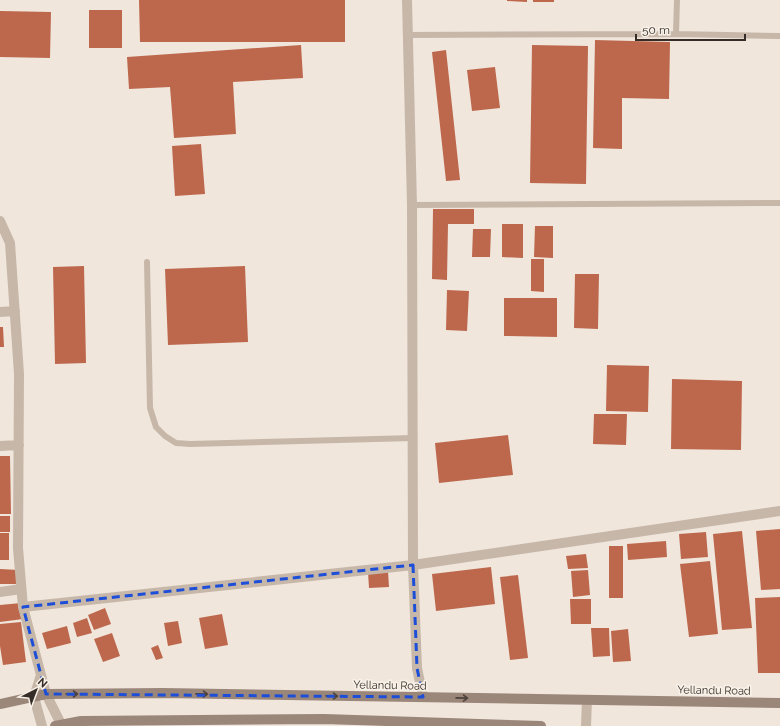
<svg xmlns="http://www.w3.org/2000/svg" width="780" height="726" font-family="Raleway,sans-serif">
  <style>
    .building { fill: #bd684d }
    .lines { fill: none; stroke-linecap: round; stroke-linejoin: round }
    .lane { stroke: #c7b7a9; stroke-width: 6 }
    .street { stroke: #c7b7a9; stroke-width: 10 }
    .secondary { stroke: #9b867a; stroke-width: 10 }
    .oneway { stroke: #4e423c }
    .marked { fill: none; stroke: #1d4ed8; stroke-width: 3; stroke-dasharray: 8 5; stroke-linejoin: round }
    .labels { text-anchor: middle; stroke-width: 3.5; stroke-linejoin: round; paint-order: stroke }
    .street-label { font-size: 11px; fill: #352c28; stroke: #f8f1e8 }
  </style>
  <rect width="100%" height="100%" fill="#f0e6dc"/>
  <path class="building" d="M139,0H345V42H140Z
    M507,0H527V2L507,1Z
    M533,0H554V2H533Z
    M89,10H122V48H89Z
    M0,11L51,12L50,58L0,57Z
    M595,40L670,42L669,99L622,98V149L593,148Z
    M301,45L303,78L233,82L236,134L174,138L170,87L129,89L127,57Z
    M532,45L588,46L586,184L530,183Z
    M446,50L460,180L446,181L432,52Z
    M495,67L500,108L472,111L467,70Z
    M201,144L205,194L175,196L172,146Z
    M433,209H474V224H448L447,280L432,279Z
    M502,224H523V258L502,257Z
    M535,226H553V258L534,257Z
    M473,229H491L490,257H472Z
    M531,259H544V292L531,291Z
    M84,266L86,363L55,364L53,267Z
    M245,266L248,342L168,345L165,269Z
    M575,274H599L598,329L574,328Z
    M447,290L469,291L467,331L446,330Z
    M504,298H557V337L504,336Z
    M0,327H3L4,347H0Z
    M607,365L649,366L648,412L606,411Z
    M672,379L742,381L741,450L671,449Z
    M594,414H627L626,445L593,444Z
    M508,435L513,475L439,483L435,443Z
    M0,456H10L11,514H0Z
    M0,516H10V532H0Z
    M780,529V589L761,590L756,531Z
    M742,531L752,628L722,630L713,534Z
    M706,532L708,557L681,559L679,534Z
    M0,533H9V560H0Z
    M666,541L667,557L628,560L627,544Z
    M609,546H623V598H609Z
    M586,554L588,568L568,569L566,556Z
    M710,561L718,634L689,637L680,564Z
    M491,567L495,604L436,611L432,574Z
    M0,569L19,570V584H0Z
    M588,570L590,595L573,597L571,571Z
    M388,571L389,587L369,588L368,572Z
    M518,575L528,658L510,660L500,577Z
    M780,597V673H758L755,598Z
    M570,599H591V624H571Z
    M21,603L23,619L0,622V605Z
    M105,608L111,624L94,630L88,615Z
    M222,614L228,645L205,649L199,618Z
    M87,618L92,633L77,637L73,623Z
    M178,621L182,643L168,646L164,623Z
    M21,622L26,662L3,665L0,646V624Z
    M67,626L71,643L47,649L42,633Z
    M591,628H609L610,656L593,657Z
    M628,629L631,661L613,662L611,631Z
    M112,633L120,656L103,662L94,639Z
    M158,645L163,658L156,660L151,648Z"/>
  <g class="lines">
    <path class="lane" d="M676,34L677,0
      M407,35L676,34L780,36
      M412,205L780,203
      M147,262L150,408L156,427L165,436L176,443L190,444L413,438"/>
    <path class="street" d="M407,0L412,205L413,565L417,668L423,697
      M0,221L10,243L19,374L18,548L23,607L46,694L62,726
      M0,312L15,311
      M0,446L19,445
      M0,592L21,589
      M23,607L413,565L780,511
      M41,675L34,697L42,726
      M586,726L587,700"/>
    <path class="secondary" d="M0,704L46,694L163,693L780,703
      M55,726L81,721L324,719L541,726"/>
  </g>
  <defs><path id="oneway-shaft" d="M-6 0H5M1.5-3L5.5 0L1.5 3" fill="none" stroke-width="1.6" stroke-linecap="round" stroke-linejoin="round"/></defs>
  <g class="oneway">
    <use href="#oneway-shaft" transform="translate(72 694)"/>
    <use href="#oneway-shaft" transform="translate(202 694) rotate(1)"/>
    <use href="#oneway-shaft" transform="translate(332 696) rotate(1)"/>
    <use href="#oneway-shaft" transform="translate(462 698) rotate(1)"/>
  </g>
  <path class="marked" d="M413,565L417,668L423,697L46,694L23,607Z"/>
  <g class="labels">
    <g class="street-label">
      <text transform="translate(390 685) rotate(1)" y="4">Yellandu Road</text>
      <text transform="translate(714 690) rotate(1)" y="4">Yellandu Road</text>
    </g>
  </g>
  <g transform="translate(36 690) rotate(42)" stroke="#f8f1e8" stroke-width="3" paint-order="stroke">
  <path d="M0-3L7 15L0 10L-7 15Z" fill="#352c28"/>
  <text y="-6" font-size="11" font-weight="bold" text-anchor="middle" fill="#352c28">N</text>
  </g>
  <path d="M636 34v6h109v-6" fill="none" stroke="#352c28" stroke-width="2"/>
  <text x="642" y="34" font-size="12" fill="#352c28" stroke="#f8f1e8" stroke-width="3" paint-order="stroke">50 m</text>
</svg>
